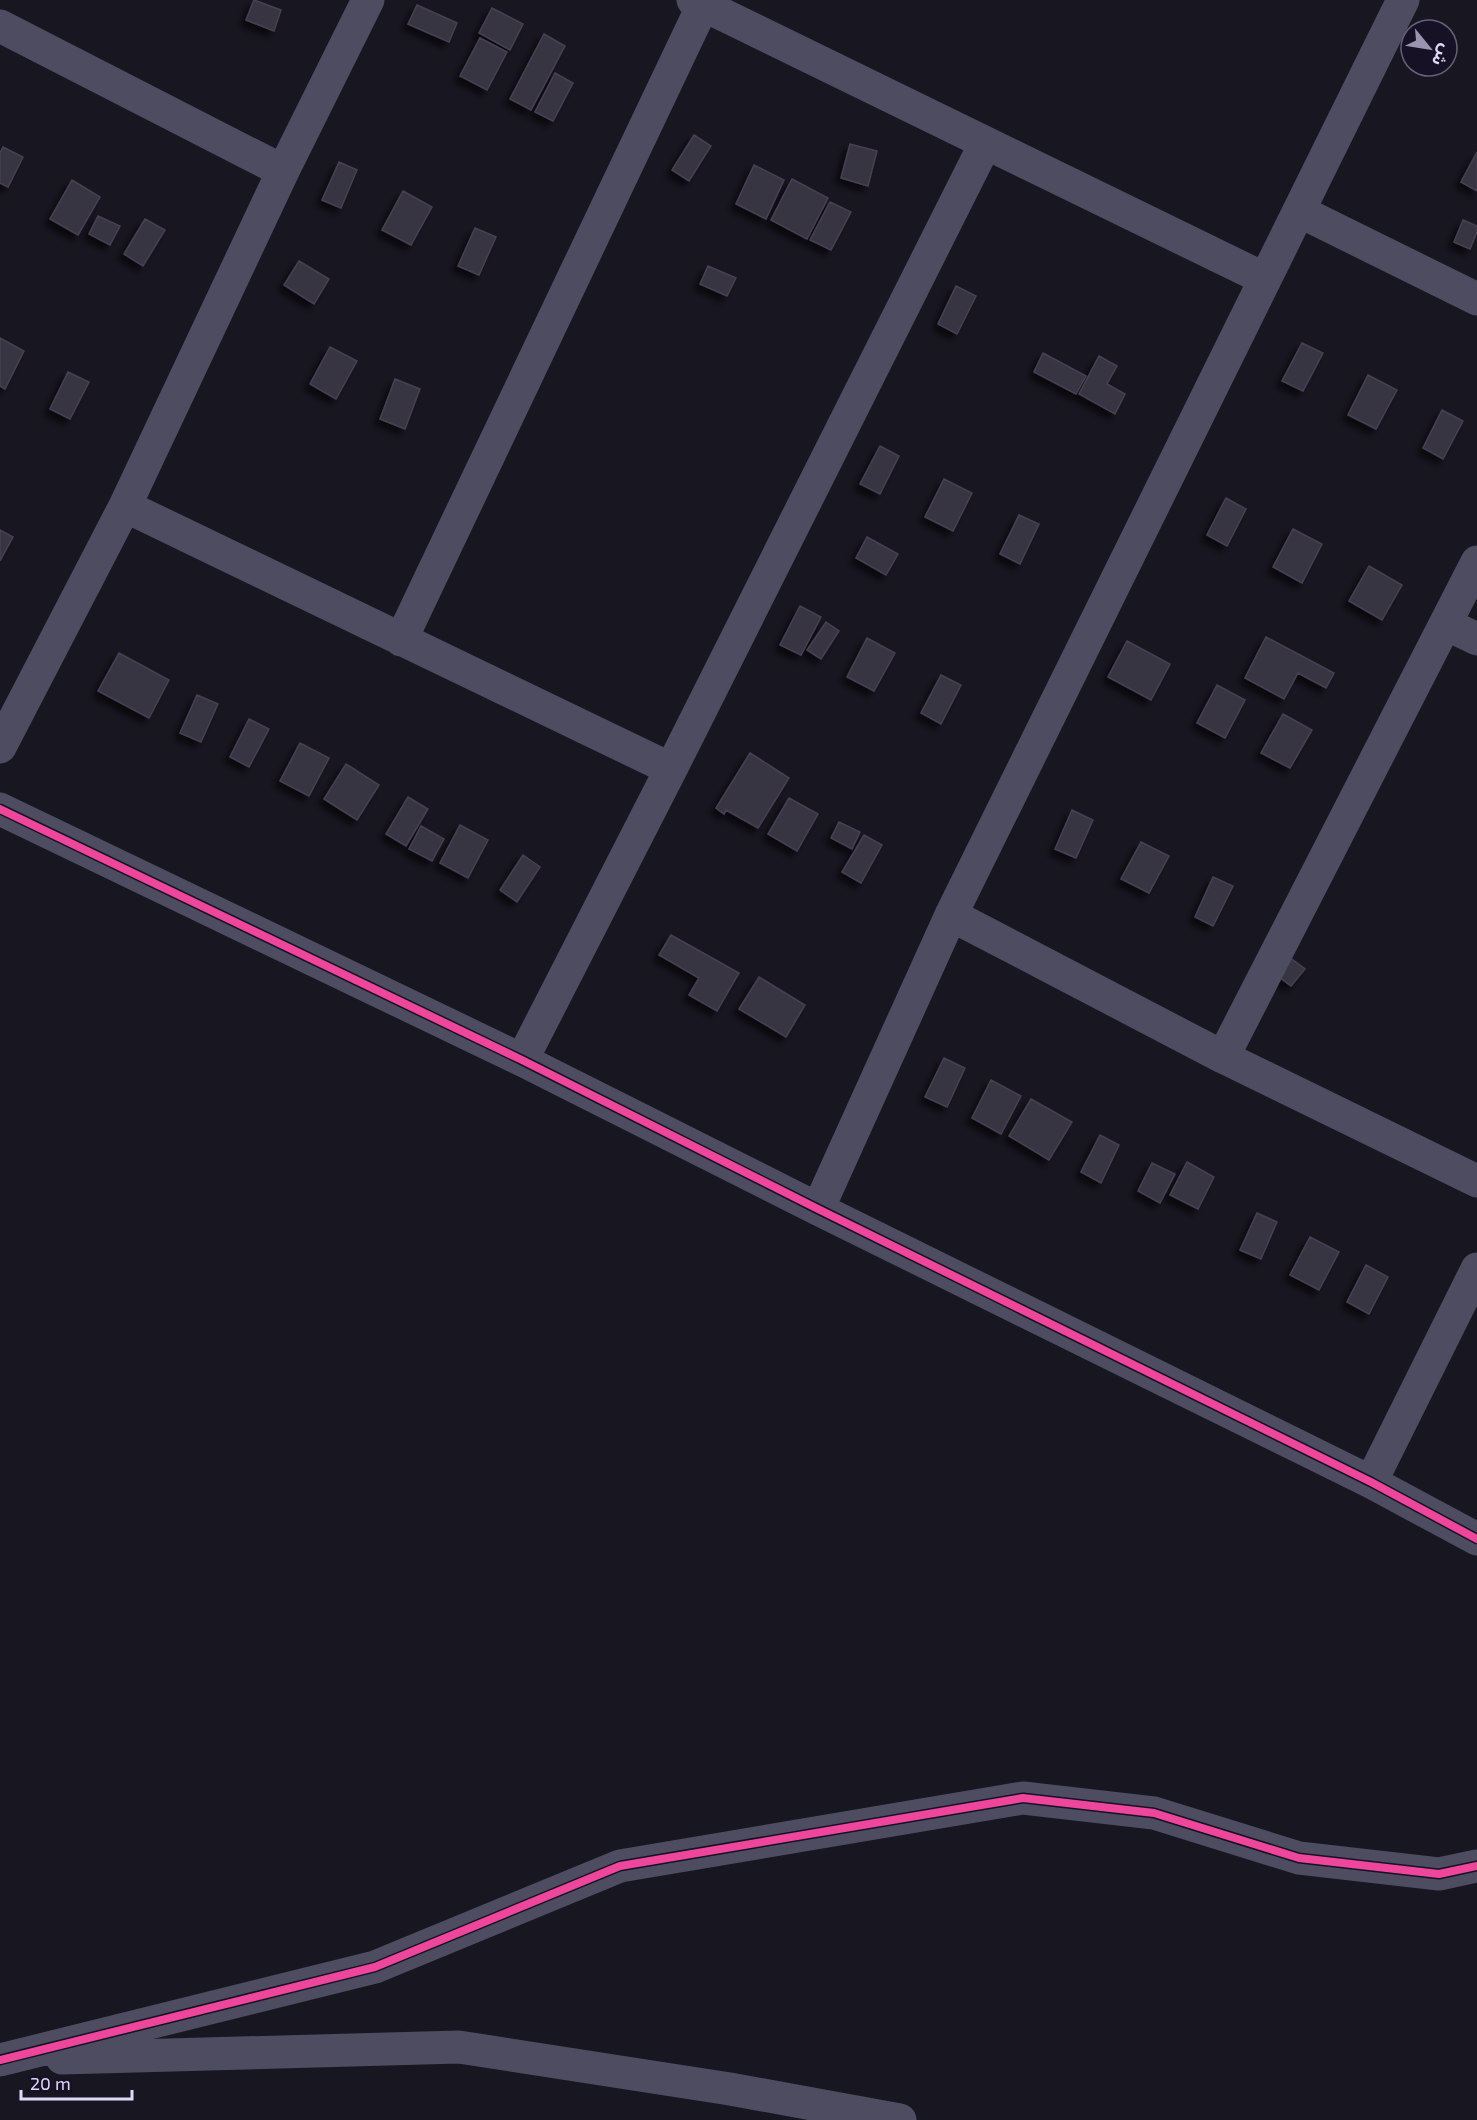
<svg xmlns="http://www.w3.org/2000/svg" width="1477" height="2120" font-family="'Exo 2','Noto Sans Arabic',sans-serif">
  <style>
    .building { fill: #383443; stroke: #464153; stroke-width: 1.5; filter: url(#shadow) }
    .lines { fill: none; stroke-linecap: round; stroke-linejoin: round }
    .minor { stroke: #4e4c60; stroke-width: 33 }
    .cycleway-casing { stroke: #161125; stroke-width: 11 }
    .cycleway { stroke: #ed469a; stroke-width: 8 }
  </style>
  <defs>
    <filter id="shadow"><feDropShadow dx="-5.5" dy="5.5" stdDeviation="3" flood-color="#0009"/></filter>
  </defs>
  <rect width="100%" height="100%" fill="#181620"/>
  <path class="building" d="M254,0L281,10L274,31L246,20Z
    M417,5L457,23L449,42L408,24Z
    M492,8L523,24L510,50L479,33Z
    M544,34L565,46L531,110L510,99Z
    M480,38L507,52L487,90L460,76Z
    M555,73L573,83L553,121L535,112Z
    M694,135L711,146L689,181L672,170Z
    M850,144L877,151L868,186L841,178Z
    M3,147L23,157L8,187L0,183V153Z
    M1477,152V191L1461,182Z
    M339,162L357,170L341,208L322,200Z
    M754,165L784,180L766,219L736,204Z
    M792,179L828,198L807,239L771,220Z
    M72,180L100,197L78,235L50,219Z
    M403,191L432,207L411,245L382,230Z
    M830,202L851,212L831,250L810,240Z
    M98,216L120,226L110,245L89,234Z
    M145,219L165,230L143,266L124,254Z
    M1463,220L1477,226V232L1470,249L1454,242Z
    M475,228L496,237L479,275L458,266Z
    M299,261L329,279L314,304L284,285Z
    M708,266L736,278L727,296L700,284Z
    M956,286L976,296L957,334L938,324Z
    M0,338L24,351L5,389L0,386Z
    M1302,343L1323,353L1303,391L1282,381Z
    M330,347L357,361L336,399L310,384Z
    M1043,353L1086,376L1076,394L1034,372Z
    M1099,356L1117,366L1107,384L1125,394L1115,414L1079,394Z
    M68,372L89,382L70,419L50,409Z
    M1368,375L1397,390L1376,429L1348,415Z
    M395,379L420,389L405,429L380,419Z
    M1442,410L1463,421L1443,459L1423,448Z
    M880,446L899,456L880,494L860,484Z
    M944,479L972,493L953,531L925,517Z
    M1226,498L1246,509L1227,546L1207,535Z
    M1019,515L1039,524L1020,564L1000,554Z
    M1293,529L1322,544L1302,583L1273,567Z
    M0,530L13,537L0,561Z
    M867,537L898,554L886,575L856,558Z
    M1369,566L1402,585L1382,620L1349,601Z
    M800,606L821,617L801,655L780,645Z
    M826,622L839,631L821,659L807,650Z
    M1266,637L1334,673L1326,688L1298,673L1284,699L1245,678Z
    M867,638L895,653L874,691L847,677Z
    M1127,641L1170,664L1151,700L1108,677Z
    M119,653L169,680L149,718L98,691Z
    M941,675L961,685L941,724L921,713Z
    M1217,685L1245,700L1225,738L1197,723Z
    M197,695L218,704L201,742L180,733Z
    M1283,714L1312,730L1290,768L1261,753Z
    M249,719L269,729L249,767L230,757Z
    M300,743L329,758L309,796L280,781Z
    M750,753L789,778L758,828L726,810L724,814L716,808Z
    M346,764L379,785L357,820L324,799Z
    M408,797L428,809L406,846L386,834Z
    M789,798L818,814L797,851L768,834Z
    M1072,810L1093,820L1076,858L1055,849Z
    M839,822L860,832L852,849L831,838Z
    M460,825L488,840L468,878L440,863Z
    M421,826L444,839L432,861L409,849Z
    M864,835L882,845L861,883L842,872Z
    M1141,842L1169,856L1149,893L1121,879Z
    M523,855L540,867L517,902L500,890Z
    M1213,877L1233,886L1213,926L1195,917Z
    M671,935L739,973L717,1011L689,995L699,978L659,955Z
    M1285,954L1305,969L1291,986L1271,971Z
    M759,977L805,1005L786,1037L739,1009Z
    M944,1058L965,1068L947,1107L925,1097Z
    M991,1080L1021,1096L1001,1134L972,1118Z
    M1031,1099L1072,1122L1049,1160L1009,1136Z
    M1100,1135L1119,1145L1101,1183L1081,1172Z
    M1187,1162L1214,1177L1198,1209L1170,1195Z
    M1152,1163L1175,1174L1160,1203L1138,1191Z
    M1257,1213L1277,1222L1261,1259L1240,1250Z
    M1310,1237L1339,1252L1319,1290L1290,1275Z
    M1366,1265L1388,1277L1369,1314L1347,1302Z"/>
  <g class="lines">
    <path class="minor" d="M693,0L1265,279
      M0,26L283,171
      M1299,211L1477,299
      M125,506L671,769
      M1446,624L1477,639
      M401,640L703,5
      M0,747L125,506L283,171L368,0
      M0,809L522,1060L818,1209L1371,1482L1477,1539
      M951,915L1223,1057L1477,1181
      M1223,1057L1477,562
      M522,1060L671,769L985,144
      M818,1209L951,915L1403,0
      M1371,1482L1477,1269
      M62,2058L459,2047L730,2089L900,2120
      M0,2060L375,1967L620,1866L1023,1798L1154,1813L1299,1858L1439,1874L1477,1866"/>
    <defs>
      <path id="cycleway" d="M0,809L522,1060L818,1209L1371,1482L1477,1539
        M0,2060L375,1967L620,1866L1023,1798L1154,1813L1299,1858L1439,1874L1477,1866"/>
    </defs>
    <use href="#cycleway" class="cycleway-casing"/>
    <use href="#cycleway" class="cycleway"/>
  </g>
  <g transform="translate(1429 48) rotate(120)"><circle r="28" fill="#161125" stroke="#66617b" stroke-width="1.5"/>
  <path d="M0-4.5L10 22L0 15L-10 22Z" fill="#9995af"/>
  <text y="-9" font-size="16" font-weight="bold" text-anchor="middle" fill="#dfd9fc">ش</text>
  </g>
  <path d="M21 2090v9h111v-9" fill="none" stroke="#dfd9fc" stroke-width="3"/>
  <text x="30" y="2090" font-size="18" fill="#dfd9fc" stroke="#161125" stroke-width="4.5" paint-order="stroke">20 m</text>
</svg>
